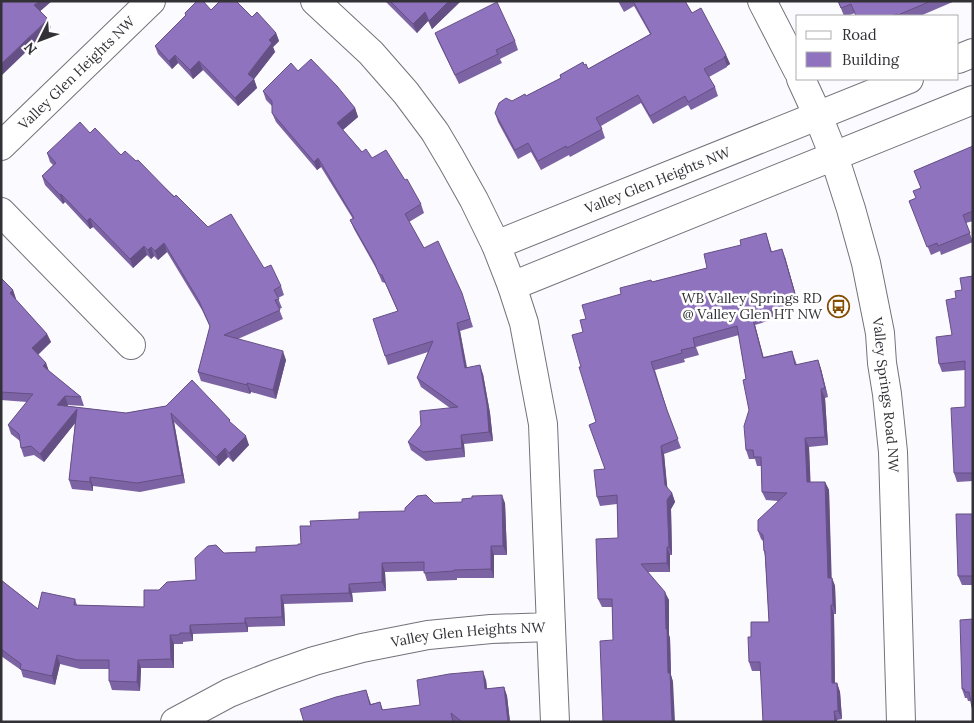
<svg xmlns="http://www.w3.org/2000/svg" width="974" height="723" font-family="Lora,serif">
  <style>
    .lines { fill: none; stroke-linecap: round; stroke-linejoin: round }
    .minor-casing { stroke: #75727b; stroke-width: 30 }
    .minor { stroke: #fff; stroke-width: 28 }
    .wall { fill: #7c63a3 }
    .shaded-wall { fill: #655085 }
    .building { fill: #9073be; stroke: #655085 }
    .labels { text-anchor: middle; stroke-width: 5; stroke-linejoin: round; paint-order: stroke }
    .street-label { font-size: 14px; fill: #323135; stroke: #fff }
    .poi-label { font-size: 14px; fill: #323135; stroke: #fff; text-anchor: end }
  </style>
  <rect width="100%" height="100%" fill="#fbfafe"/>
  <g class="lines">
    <defs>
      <g id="minor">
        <path d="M762,1L798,71"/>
        <path d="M958,59L973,53"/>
        <path id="s1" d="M801,79L818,116L834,156L851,209L866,263L880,333L882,363L887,394L893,452L901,722"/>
        <path id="s2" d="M1,146L151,1"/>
        <path d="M1,212L131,345"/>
        <path id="s3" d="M496,245L909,79"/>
        <path d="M512,286L973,100"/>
        <path d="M551,627L555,722"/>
        <path id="s4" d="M175,722L229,693L274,675L314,661L362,648L428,635L491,629L551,627L543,424L524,323L512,286L496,245L474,200L451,159L435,132L406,93L371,53L315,1"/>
      </g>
    </defs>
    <use href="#minor" class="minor-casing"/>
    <use href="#minor" class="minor"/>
  </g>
  <path class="wall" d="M385,1H461L432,29L428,21L417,33Z
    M618,1H685L692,13L726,55L730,64L727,66V67L709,77L715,87L718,96L691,110L688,105L653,124L641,103L601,126L605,138L570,157L569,155L541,170L531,152L518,159L498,122L495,113L512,101L526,96L561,78L560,75L584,65L588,69L650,34L634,6L624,12Z
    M838,1H955L920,16H856L855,13L847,16H844Z
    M211,10L252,17L276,33L279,41L273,47L275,52L254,79L257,88L238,106L203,70L193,79L178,63L172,69L158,54L155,46L186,16L185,13Z
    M435,33L515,41L518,50L500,59L502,63L459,84L438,41Z
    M298,71L355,108L358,117L343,130L362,152L405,180L421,204L424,213L409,222L424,248L465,302L473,327L460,331L467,367L483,374L490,413L493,441L464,444L465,457L426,461L411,450L408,442L450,408L421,387L417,378L428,352L388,365L385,356L398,312L385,283L382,282L377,270L354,229L350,220L353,219L321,167L317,170L276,122L272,113V106L266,100L263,91Z
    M90,133L121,155L136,161L208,227L264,268L281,286L284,295L278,298L282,308L279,309L283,319L238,339L286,360L276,399L251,392L250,394L201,381L198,372L210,327L202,310L167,252L158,260L154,256L151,259L147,255L133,268L93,227L90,229L65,202L63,204L45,185L42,176L53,165L50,162L47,153Z
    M973,146V221L966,223L973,242L941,255L940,251L931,255L909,201L916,199L921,188L914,171Z
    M766,233L772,252L785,257L798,303L784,307V309L782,310L784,316L755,325L763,357L792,351L797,365L818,360L821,369L828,397L825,398L828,445L809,447L810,482H825L829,490L831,578H832L835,586L836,614H834L835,683H837L840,692L842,719L837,720V722H763L761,671H752L749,662L751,637L769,622L765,556L764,551L763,541L761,539L758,531L778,501L766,500L762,492L761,466H757L755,459H749L746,450L749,410L746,379L739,335L696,347L699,355L684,359L685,362L655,370L669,416L681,448L664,454L667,488L672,493L675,502L671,509L672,555H670V572H648L669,600V635L670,638L671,675L673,682L613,640L612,607H602L598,599L618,538L617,504L600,506L597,497L605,469L596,422L581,367L583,332L586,319L621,294L652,282L707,268L741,245Z
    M973,276V481L957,482L954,473L965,407V370L942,372L939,364L952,335L956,298Z
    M1,278L13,290L16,299H15L47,334L51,342L38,355L46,363L49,371L81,397L84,406L68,405L67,406L126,413L166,406L231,423L249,445L233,462L228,457L219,466L174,422L185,483L140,492L93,486V491L72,489L69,480L75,423L44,462L34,455L24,457L21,448L20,441L11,434L8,425L27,402L1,400Z
    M434,503H505L507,555H494V578H457V580L427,581L424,571L385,572L386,591L352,593L353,602L284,604L285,626L248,627V632L193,634V641L183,642V644H174V668H141L140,691L112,690L109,681V669H80L60,664L55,685L23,677L21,670L1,656V580L38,609L75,599L77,605L144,607L159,590L196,580L224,553L256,552L298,545L301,544L311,526L359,519L405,511Z
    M973,514V585H962L958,576Z
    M973,619L971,701H968L967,698H965L962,689Z
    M486,680L487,689L504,687L507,696L510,722H304L366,690L371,704L380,702L383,710L420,705Z"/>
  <path class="shaded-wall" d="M39,1H52L37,14L34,5Z
    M449,1H461L432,29L429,21Z
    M425,12L428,21L417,33L413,24Z
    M48,19L51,28L1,76V64Z
    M276,33L279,41L273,47L275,52L254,79L257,88L238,106L235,98L269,40Z
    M175,55L178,63L172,69L169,61Z
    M726,55L730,64L727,66L724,57Z
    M199,61L203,70L193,79L190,70Z
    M355,108L358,117L340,132L337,123Z
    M318,158L321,167L317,170L314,162Z
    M61,194L65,202L63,204L60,195Z
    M90,218L93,227L90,229L87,221Z
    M164,243L167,252L158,260L155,251Z
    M144,246L147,255L133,268L130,259Z
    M151,247L154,256L151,259L148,250Z
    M782,249L785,257L798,303L795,294Z
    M13,290L16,299L13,302L10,293Z
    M752,316L755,325L766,366L763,358Z
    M457,323L460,331L468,376L465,368Z
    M47,334L51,342L35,357L32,348Z
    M283,351L286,360L276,399L273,390Z
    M818,360L821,369L828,397L825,388Z
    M46,363L49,372L43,366Z
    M480,365L483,374L490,413L493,441L489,432Z
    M247,383L251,392L250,394L247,385Z
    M821,389L825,398L828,445L825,437Z
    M65,396L68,405L61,414L57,405Z
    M77,409L80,417L44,462L40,454Z
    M171,413L174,422L185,483L182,475Z
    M461,435L464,444L465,457L462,448Z
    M246,436L249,445L233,462L229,453Z
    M805,438L809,447L811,491L807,482Z
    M661,446L664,454L668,494L665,485Z
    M225,448L228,457L219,466L216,457Z
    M90,477L93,486V491L90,482Z
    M825,482L829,490L832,587L828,578Z
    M672,493L675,502L671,509L672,555L669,547L667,500Z
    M502,495L505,503L507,555L503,546Z
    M491,546L494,555V578L491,569Z
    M667,547L670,555V572L667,563Z
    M382,563L385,572L386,591L382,582Z
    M832,578L835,586L836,614L833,605Z
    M349,584L352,593L353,602L349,593Z
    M665,592L669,600V635L670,638L671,675L673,682L675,722H672L668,673L666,629Z
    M281,595L284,604L285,626L282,617Z
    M831,605L834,614L835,692L832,683Z
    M245,618L248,627V632L245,623Z
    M190,625L193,634V641L190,633Z
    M170,635L174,644V668L171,659Z
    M57,655L60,664L55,685L52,676Z
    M138,660L141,668L140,691L137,682Z
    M483,671L486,680L488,698L485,689Z
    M837,683L840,692L842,719L838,711Z
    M504,687L507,696L510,722H508Z
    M834,711L837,720V722H835Z"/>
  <path class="building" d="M1,1H39L34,5L48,19L1,64Z
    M197,1H203L211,10L220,1H236L252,17L257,12L276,33L269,40L272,43L248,74L254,79L235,98L199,61L190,70L175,55L169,61L155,46L186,15L185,13Z
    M390,1H449L429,21L425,12L413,24Z
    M633,1H685L692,13L701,8L726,55L724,57V58L704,69L715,87L688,102L685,96L650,116L638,95L596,118L602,129L567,148L566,146L538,161L528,143L515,150L495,113L499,103L506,98L512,101L525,94L526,96L561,78L560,75L583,62L584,65L586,64L588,69L651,34Z
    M838,1H931L898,15L897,14L892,16H856L851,4L841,8Z
    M497,2L515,41L496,50L498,54L455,75L435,33Z
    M311,59L337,86L355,108L337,123L362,152L366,149L372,158L386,150L405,180L407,179L421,204L405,214L424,248L438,241L462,293L470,319L457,323L465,368L480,365L487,405L489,432L461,435L462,448L423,452L408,442L421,425L420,411L458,407L417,378L433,341L385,356L373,319L398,311L382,275L379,274L374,262L350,220L354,218L318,158L314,162L272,113V101L263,91L291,63L298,71Z
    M80,122L90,133L95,128L121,155L125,151L136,161L138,160L174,197L176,195L208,227L231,214L264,268L271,265L281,286L274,290L279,299L275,300L280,310L224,335L283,351L273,390L247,383V385L198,372L210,326L199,301L164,243L155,251L151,247L148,250L144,246L130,259L90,218L87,221L61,194L60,195L42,176L56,163L47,153Z
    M973,146V211L963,215L970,233L938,246L937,243L927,247L909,201L916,198L913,191L921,188L914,171Z
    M766,233L771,252L782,249L795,294L781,299V301H779L781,308L752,316L763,358L792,351L795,365L818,360L825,388L821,389L825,437L805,438L807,482H825L828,578H832L833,605H831L832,683H837L838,711H834L835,722H763L760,662H749L748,637H751V622H769L765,551H764L763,535L758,531V520L787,493L762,492L761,457H754L753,450H746L744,426L749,410L743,380L746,379L737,326L693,338L695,347L681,350L682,353L651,362L667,410L678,439L661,446L665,485L672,493L667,500L669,547H667V563L641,564L665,592L666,629H667L668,673H670L672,722H603L600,641L613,640L612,599H598L596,539L618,538L617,495L597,497L594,470L605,469L589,425L596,422L579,367H581L572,335L583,332L580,320L586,319L582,305L621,294L620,288L651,280L652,282L707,268L704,254L741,245L740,240Z
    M973,276V488L972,473H954L951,408L965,407V361L939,364L936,337L952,335L946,300L956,298L955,291L962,290L960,278Z
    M1,278L13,290L10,293L47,334L32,348L46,363L43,366L81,397L65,396L57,405L126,413L166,406L192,380L230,420L229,421L246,436L229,453L225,448L216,457L171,413L182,475L137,483L90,477V482L69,480L77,409L40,454L31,446L21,448L19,434L8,425L33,394L1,392Z
    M426,495L434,503L462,502V499L472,498V496L502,495L503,546H491V569L454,570V571L424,573V562L382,563V582L349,584V593L281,595L282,617L245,618V623L190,625V633H180L179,635H170L171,659L138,660L137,682L109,681V660H77L57,655L52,676L20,669L21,664L1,649V580L38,609L42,592L75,599L74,605L144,607V590H159L167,582L196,580L195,558L208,546L216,545L224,553L256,552V547L298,545V544H301L300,526H311L310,521L359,519V512L405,511V508L417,496Z
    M956,514H973V576H958Z
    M973,619V712L969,692H965L964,689H962L960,620Z
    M483,671L485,689L504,687L508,722H462L451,713L453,722H304L300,709L336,697L366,690L370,705L380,702L382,710L420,705L417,680L449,674Z"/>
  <defs>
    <symbol id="bus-ring" viewBox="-11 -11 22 22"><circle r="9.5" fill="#fff" stroke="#854e00" stroke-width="1.5"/><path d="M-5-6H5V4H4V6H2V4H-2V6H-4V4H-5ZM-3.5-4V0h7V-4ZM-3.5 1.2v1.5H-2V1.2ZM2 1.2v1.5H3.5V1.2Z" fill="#854e00"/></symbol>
  </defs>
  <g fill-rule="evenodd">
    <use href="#bus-ring" x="826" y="294" width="25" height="25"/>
  </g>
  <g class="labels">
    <g class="street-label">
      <text dy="5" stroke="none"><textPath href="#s2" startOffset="105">Valley Glen Heights NW</textPath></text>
      <text dy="5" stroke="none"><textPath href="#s3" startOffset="174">Valley Glen Heights NW</textPath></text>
      <text dy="5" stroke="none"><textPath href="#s1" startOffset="329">Valley Springs Road NW</textPath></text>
      <text dy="5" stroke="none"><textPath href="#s4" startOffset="309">Valley Glen Heights NW</textPath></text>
    </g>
    <g class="poi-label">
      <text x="822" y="303">WB Valley Springs RD<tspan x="822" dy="16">@ Valley Glen HT NW</tspan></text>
    </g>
  </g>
  <rect width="974" height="723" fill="none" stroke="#323135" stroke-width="5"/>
  <rect x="796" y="15" width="162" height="65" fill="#ffffff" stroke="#adadae"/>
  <rect x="806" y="31" width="25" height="8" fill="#ffffff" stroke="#adadae"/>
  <text x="842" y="40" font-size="15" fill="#323135">Road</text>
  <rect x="806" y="52" width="25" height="15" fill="#9073be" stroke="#adadae"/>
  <text x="842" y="65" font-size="15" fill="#323135">Building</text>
  <g transform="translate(40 40) rotate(228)" stroke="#ffffff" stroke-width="4" paint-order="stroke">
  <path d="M0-4L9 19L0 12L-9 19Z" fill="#323135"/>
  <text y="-8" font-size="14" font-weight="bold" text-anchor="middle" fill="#323135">N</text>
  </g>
</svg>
